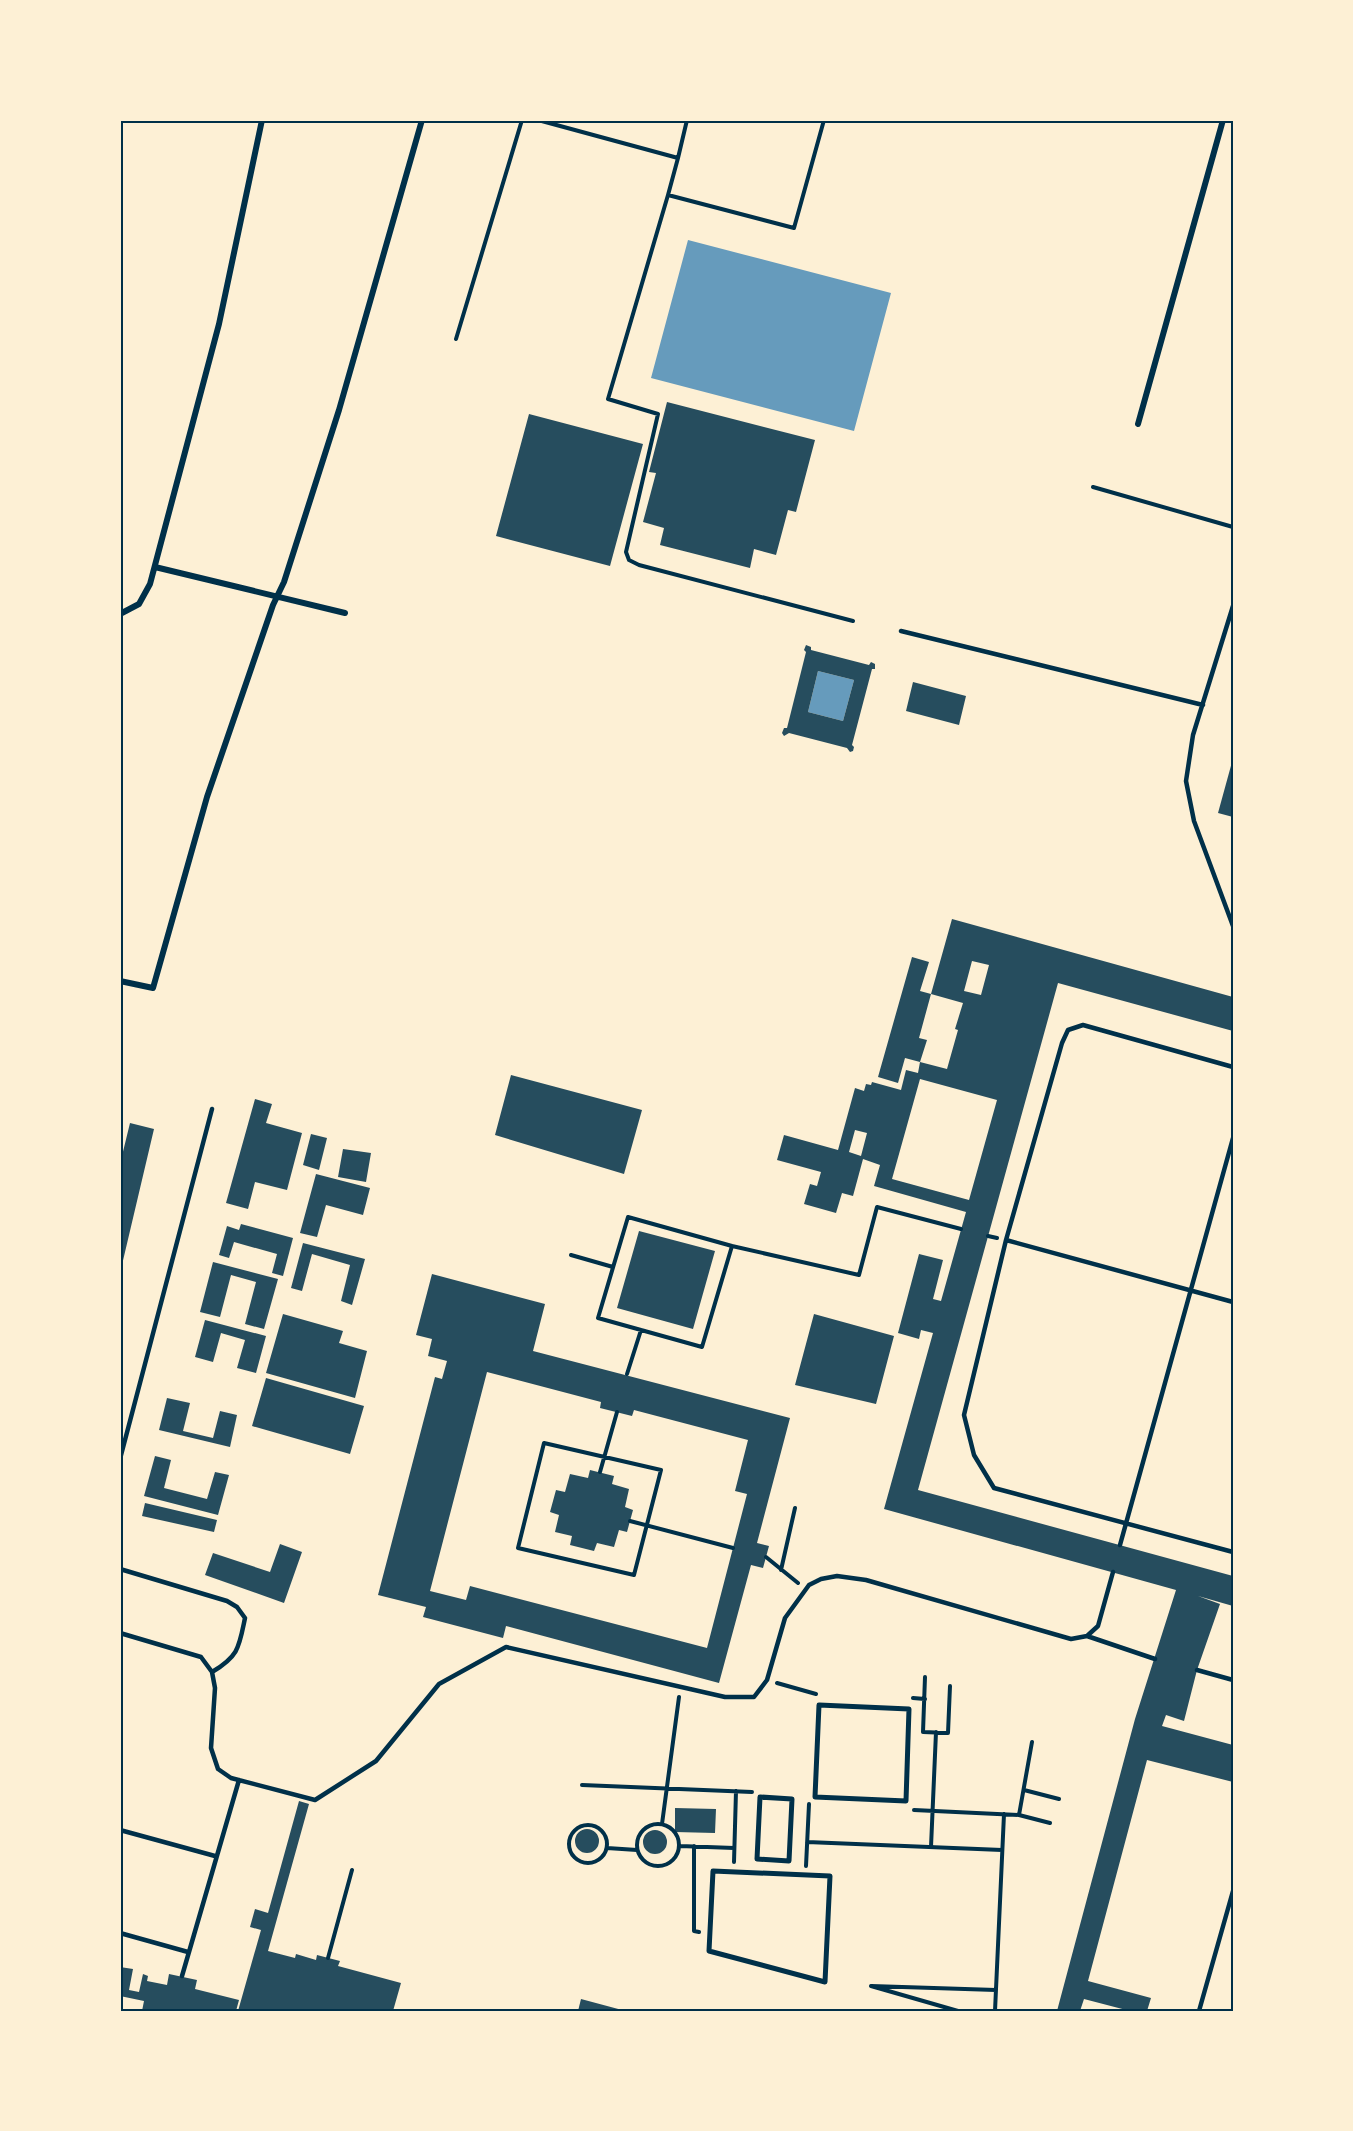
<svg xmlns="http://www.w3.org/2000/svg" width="1353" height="2131" font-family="Literata,serif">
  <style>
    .water { fill: #669bbc }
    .building { fill: #264d5e; fill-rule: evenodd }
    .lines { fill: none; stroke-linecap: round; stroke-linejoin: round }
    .path { stroke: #003049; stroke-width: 4 }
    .service { stroke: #003049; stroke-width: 4.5 }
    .pedestrian { stroke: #003049; stroke-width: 5 }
    .minor { stroke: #003049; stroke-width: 6 }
    .neatline { fill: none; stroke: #003049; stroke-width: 2 }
  </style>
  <rect width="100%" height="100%" fill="#fdf0d5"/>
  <path class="water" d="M688,240L891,293L854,431L651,378Z
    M818,671L854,680L843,721L808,712Z"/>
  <path class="building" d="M667,402L815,440L796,512L788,510L776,555L754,549L750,568L660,545L664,528L643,522L656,473L649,472Z
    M529,414L643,444L610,566L496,536Z
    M806,645L811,647V650L869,665L871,662L875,664V669H872L852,745L854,747L853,751L850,752L847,748L789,733L784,736L782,733L784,728H787L806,652L804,650ZM818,671L854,680L843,721L808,712Z
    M913,682L966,696L959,725L906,711Z
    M1232,762H1233V817L1218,813Z
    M952,919L1233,997V1031L1058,983L918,1490L1233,1576V1606L1198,1596L1220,1604L1197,1670L1184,1721L1166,1715L1162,1726L1233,1745V1782L1147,1760L1088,1981L1151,1998L1147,2011H1130L1084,1999L1080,2011H1057L1135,1719L1176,1590L884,1509L933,1333L921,1330L919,1339L898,1333L919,1254L943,1260L933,1299L941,1301L966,1212L874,1186L880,1165L863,1159L853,1196L842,1193L836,1213L804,1204L810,1184L817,1186L821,1172L777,1160L784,1135L838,1150L855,1088L864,1091L866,1084L871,1085L872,1082L901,1090L906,1070L918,1073L920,1062L905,1058L898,1083L878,1077L912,957L929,962L920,991L931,994ZM972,961L989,965L981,995L964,991ZM931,994L963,1003L955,1029L958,1030L947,1069L920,1062L927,1040L919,1038ZM920,1079L997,1100L969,1200L892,1179ZM855,1130L867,1133L861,1156L849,1152Z
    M511,1075L642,1110L624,1174L495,1135Z
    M255,1099L272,1104L266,1123L302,1133L287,1190L255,1182L248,1209L226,1203Z
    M130,1123L154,1129L121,1269L120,1164Z
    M311,1134L327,1138L319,1170L303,1165Z
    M343,1149L371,1153L366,1182L338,1177Z
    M316,1174L370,1188L363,1215L326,1205L317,1237L300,1233Z
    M241,1224L293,1238L283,1276L272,1273L277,1254L234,1242L229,1258L219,1255L227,1226L239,1230Z
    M639,1231L715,1251L693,1329L617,1308Z
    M303,1243L365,1259L352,1305L341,1301L350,1265L312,1254L302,1291L291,1288Z
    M213,1262L278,1279L264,1329L245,1324L256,1282L231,1275L220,1317L200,1312Z
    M432,1274L545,1304L533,1351L790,1418L757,1543L769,1546L763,1568L751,1565L719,1683L506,1626L503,1638L423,1617L426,1607L378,1595L435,1377L442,1379L447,1361L428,1356L432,1339L416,1335ZM487,1372L601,1402L600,1408L632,1416L634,1410L748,1440L735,1491L747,1494L707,1648L470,1586L466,1600L430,1591Z
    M283,1314L343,1331L339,1343L367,1351L355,1398L266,1373Z
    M814,1314L894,1336L876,1404L795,1385Z
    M205,1320L266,1336L256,1373L237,1368L245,1340L221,1333L213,1362L195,1357Z
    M266,1378L364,1406L350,1454L252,1426Z
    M167,1398L190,1403L183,1431L213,1438L220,1411L237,1415L230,1447L159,1430Z
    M155,1456L171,1460L164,1488L207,1499L215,1472L229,1475L218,1515L144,1496Z
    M590,1470L614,1476L612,1484L629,1489L625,1507L633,1510L627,1532L619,1530L614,1547L597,1543L594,1551L570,1545L572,1536L555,1532L559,1515L550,1512L556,1490L565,1492L570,1474L588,1478Z
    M145,1503L217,1520L214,1532L142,1516Z
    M280,1544L302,1552L284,1603L205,1575L213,1553L270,1572Z
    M299,1801L309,1804L268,1951L295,1958L296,1954L316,1960L317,1955L340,1961L338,1966L401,1983L393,2011H238L261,1930L250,1927L255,1909L268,1913Z
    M675,1808L716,1809L715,1833L675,1832Z
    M575 1841a12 12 0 1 1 24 0a12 12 0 1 1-24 0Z
    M643 1842a12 12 0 1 1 24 0a12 12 0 1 1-24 0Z
    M120,1967L133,1969L129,1990L139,1992L143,1974L148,1976L147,1981L167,1985L169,1974L197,1980L195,1989L239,2000L236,2011H142L144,2001L120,1996Z
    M581,1999L622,2010V2011H578Z"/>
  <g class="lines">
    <path class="path" d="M538,120L678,158L668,195
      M824,120L794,228L668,195L608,399L658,414L626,552L629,560L639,565L853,621
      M678,158L687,120
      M456,339L522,120
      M1093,487L1233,527
      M628,1217L732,1246L702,1347L598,1318Z
      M988,1236L997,1238
      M732,1246L859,1275L877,1207L961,1229
      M571,1255L613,1267
      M627,1374L641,1330
      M544,1443L661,1470L634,1575L518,1548Z
      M600,1472L617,1412
      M630,1521L733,1548
      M766,1557L798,1583
      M781,1570L795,1508
      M925,1677L923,1732L948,1733L950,1686
      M777,1683L816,1694
      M913,1698L925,1699
      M582,1785L752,1792
      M1024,1790L1059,1799
      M914,1810L1019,1815L1032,1742
      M1019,1815L1050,1823
      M637 1845a21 21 0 1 1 42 0a21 21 0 1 1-42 0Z
      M662,1824L679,1697
      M569 1844a19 19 0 1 1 38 0a19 19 0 1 1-38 0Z
      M807,1842L1002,1850
      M680,1846L734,1848
      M694,1846V1931L699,1932
      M931,1847L936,1732
      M607,1848L637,1850
      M734,1862L736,1791
      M806,1866L809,1804
      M328,1958L352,1870
      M958,2011L871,1986L996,1990
      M995,2011L1004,1814"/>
    <path class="service" d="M1233,606L1193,735L1186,781L1194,821L1233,926
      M901,631L1203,705
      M1233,1067L1083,1025L1068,1030L1062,1043L1006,1240L964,1415L974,1455L994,1488L1233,1552
      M1006,1240L1233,1302
      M120,1459L212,1109
      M1120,1545L1233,1138
      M120,1569L227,1601L237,1607L245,1618C239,1647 239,1656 212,1672
      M120,1633L201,1657L212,1672L215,1688L211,1748L218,1769L231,1778L315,1800L376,1761L439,1684L506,1647L725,1697H754L767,1680L785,1618L809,1585L821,1579L837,1576L866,1580L1071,1639L1087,1636L1098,1626L1113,1572
      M1087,1636L1155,1659
      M1197,1670L1233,1680
      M120,1830L215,1856
      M120,1933L188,1952
      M182,1976L239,1780
      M1199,2011L1233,1891"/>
    <path class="pedestrian" d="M819,1705L909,1709L906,1801L815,1797Z
      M760,1797L792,1799L789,1861L757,1859Z
      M713,1871L830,1876L825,1982L709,1951Z"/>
    <path class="minor" d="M1138,424L1223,120
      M155,567L345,613
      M120,614L139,604L150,584L219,324L262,120
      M120,981L153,988L207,797L273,605L284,582L339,410L422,120"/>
  </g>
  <rect width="1353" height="2131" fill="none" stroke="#fdf0d5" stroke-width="243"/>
  <rect x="122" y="122" width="1110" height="1888" class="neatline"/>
</svg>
